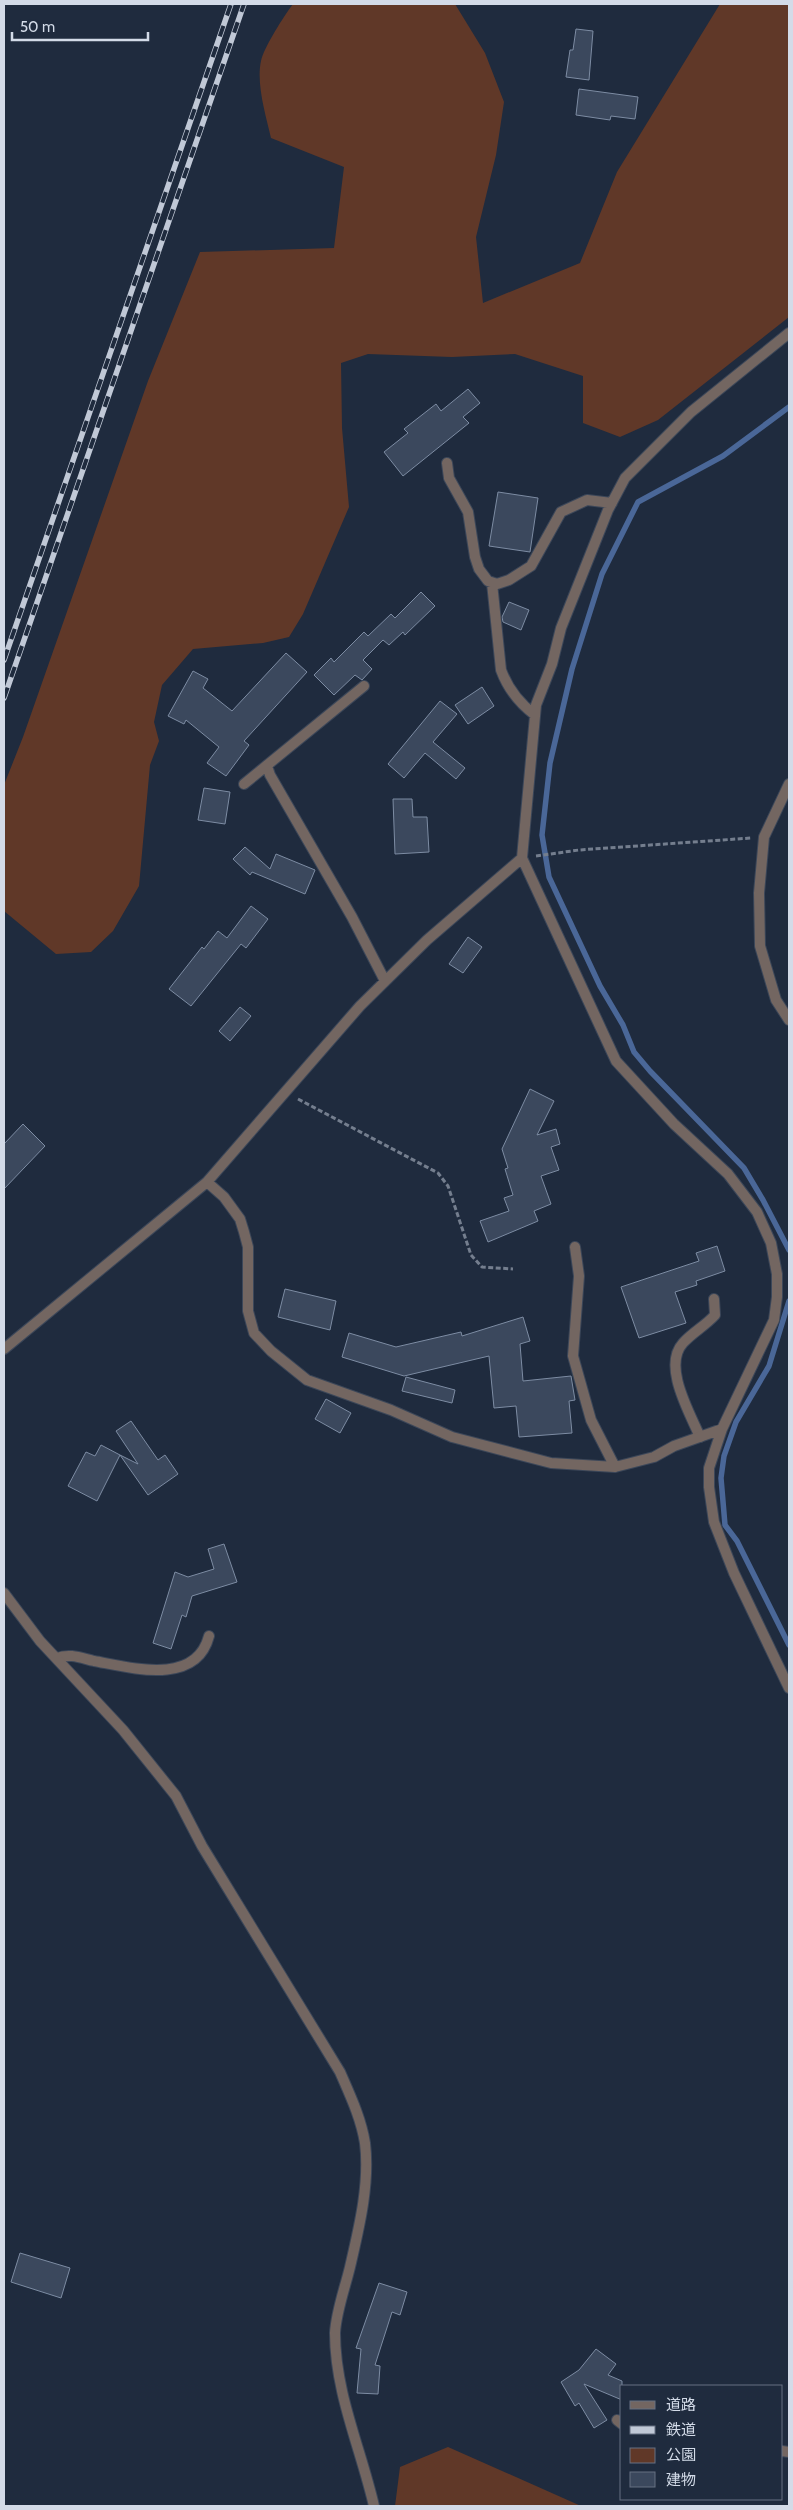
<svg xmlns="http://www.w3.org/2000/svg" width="793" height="2510" font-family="Cabin,'Noto Sans JP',sans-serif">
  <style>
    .green { fill: #603828 }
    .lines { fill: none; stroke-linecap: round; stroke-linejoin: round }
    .stream { stroke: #4a6798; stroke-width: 5.5 }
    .building { fill: #3b485d; stroke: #7d8ca3 }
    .lane-casing { stroke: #3c4759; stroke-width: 12 }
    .street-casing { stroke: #3c4759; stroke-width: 12 }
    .path { stroke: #747e8e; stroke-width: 3; stroke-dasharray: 5 2.5; stroke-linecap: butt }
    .lane { stroke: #736661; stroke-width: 10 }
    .street { stroke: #736661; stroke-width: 10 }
    .rail-casing { stroke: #c0c8d6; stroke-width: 5.5 }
    .rail { stroke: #1f2b3e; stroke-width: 4; stroke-dasharray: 11; stroke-linecap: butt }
  </style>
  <rect width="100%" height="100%" fill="#1f2b3e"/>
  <path class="green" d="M293,4H455L485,53L504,102L496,155L476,237L483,303L580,263L617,172L720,4H789V317L658,420L620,437L583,423V376L515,354L452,357L368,354L341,363L342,428L349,507L303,614L289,637L263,643L193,649L162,685L154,722L159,741L150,765L139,886L113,931L91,952L56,954L4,911V785L23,737L148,381L200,252L334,248L344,167L271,138C266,116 256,84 261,61C264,47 284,16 293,4Z
    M448,2447L581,2506H395L400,2467Z"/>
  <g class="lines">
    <path class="stream" d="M789,407L723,456L638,502L602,574L572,669L550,763L542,835L549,877L600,986L623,1025L634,1052L650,1071L744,1168L763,1200L789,1250
      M789,1301L769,1366L736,1422L724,1456L721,1478L725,1525L737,1541L789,1645"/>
  </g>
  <path class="building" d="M576,29L593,31L589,80L566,77L570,50H573Z
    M579,89L638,97L635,119L611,116L610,120L576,115Z
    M468,389L480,403L463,417L469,423L403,476L384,452L408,433L404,429L436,404L441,411Z
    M498,492L538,498L530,552L489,546Z
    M421,592L435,606L405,635L403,632L389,645L383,640L363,660L372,669L362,680L355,675L334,695L314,675L331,658L334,662L364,632L368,636L391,614L395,618Z
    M509,602L529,610L521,630L503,622L502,617Z
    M286,653L307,672L244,741L249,745L226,776L207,763L219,747L186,720L184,724L168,716L193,671L208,679L203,688L232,711Z
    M482,687L494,706L468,724L455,705Z
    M440,701L457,714L433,742L465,768L456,779L425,753L404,778L388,764Z
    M204,788L230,792L225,824L198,820Z
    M393,799H412L413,817H427L429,852L395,854Z
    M245,847L270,869L276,854L315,870L305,894L252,872L250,875L233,859Z
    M251,906L268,919L246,948L241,944L191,1006L169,989L202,947L204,949L218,931L227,938Z
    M468,937L482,947L463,973L449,964Z
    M240,1007L251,1016L230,1041L219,1031Z
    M530,1089L554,1101L537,1135L556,1129L560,1144L551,1147L559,1170L541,1176L551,1204L534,1211L538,1221L488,1242L480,1221L509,1211L504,1198L513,1195L505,1169L508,1168L502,1149Z
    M23,1124L45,1146L4,1189V1144Z
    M717,1246L725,1271L696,1281L697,1285L675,1292L686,1323L639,1338L621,1287L699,1261L696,1253Z
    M285,1289L336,1301L330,1330L278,1317Z
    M523,1317L530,1341L520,1344L523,1381L571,1376L575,1400L569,1401L572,1433L519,1437L516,1406L494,1408L489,1356L404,1376L342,1357L349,1333L396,1347L461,1332L462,1336Z
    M406,1377L455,1390L452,1403L402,1391Z
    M326,1399L351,1413L340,1433L315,1419Z
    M131,1421L158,1460L165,1455L178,1474L148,1495L120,1455L138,1464L116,1431Z
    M101,1445L120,1455L97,1501L68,1486L86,1452L95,1456Z
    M224,1544L237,1582L192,1596L186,1617L182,1615L171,1649L153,1643L175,1572L188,1577L214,1569L208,1549Z
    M20,2253L70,2268L61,2298L11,2282Z
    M379,2283L407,2292L400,2315L392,2312L375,2365L380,2366L378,2394L357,2393L361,2349L356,2348Z
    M596,2349L616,2364L608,2375L622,2381V2400L584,2384L607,2420L594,2428L579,2403L575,2406L561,2382L579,2370Z"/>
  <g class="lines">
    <defs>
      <path id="lane" d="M700,1437C690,1413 662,1366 683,1343C693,1332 705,1326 715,1315L714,1299
        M57,1658C70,1653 81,1658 94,1661C132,1668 196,1686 209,1636"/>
      <path id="street" d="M789,333L691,412L625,478L608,510L561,628L552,664L536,705L522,858L616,1061L674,1124L728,1174L757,1212L771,1243L777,1274V1297L774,1320L722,1429L709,1468V1487L714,1522L734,1573L789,1688
        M447,463L449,478L468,512L475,557L479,569L488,581L497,584L509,580L531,566L561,512L587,500L612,503
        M492,583L501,670C508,689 519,703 535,715
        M267,766L270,775L352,917L385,981
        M244,784L364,686
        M789,784L764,837L759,893L760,946L776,1000L789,1020
        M207,1182L224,1197L240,1219L244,1232L248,1247V1311L254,1333L271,1351L307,1380L391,1410L452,1437L551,1463L615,1467L654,1457L674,1446L722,1429
        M575,1247L579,1276L573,1356L591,1420L615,1467
        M4,1349L207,1182L360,1006L427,940L522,858
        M4,1593L40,1641L123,1730L176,1796L202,1846L340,2072C350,2095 361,2118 365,2143C370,2184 359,2228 350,2267C345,2288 336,2312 335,2333C335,2393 361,2449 374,2506
        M617,2420L622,2424
        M782,2451L789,2452"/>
    </defs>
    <use href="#lane" class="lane-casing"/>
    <use href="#street" class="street-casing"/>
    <path class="path" d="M536,856L579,850L751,838
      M298,1099L438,1173L448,1186L471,1255L482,1267L513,1269"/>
    <use href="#lane" class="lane"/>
    <use href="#street" class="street"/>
    <defs>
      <path id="rail" d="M4,660L231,4
        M4,698L244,4"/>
    </defs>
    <use href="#rail" class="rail-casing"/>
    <use href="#rail" class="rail"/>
  </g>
  <rect width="793" height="2510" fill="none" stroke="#d3dbe8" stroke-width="10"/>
  <rect x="620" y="2385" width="162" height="115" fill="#1f2b3e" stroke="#677182"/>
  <rect x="630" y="2401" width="25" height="8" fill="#736661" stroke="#677182"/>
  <text x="666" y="2410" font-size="15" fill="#d3dbe8">道路</text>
  <rect x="630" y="2426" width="25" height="8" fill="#c0c8d6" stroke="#677182"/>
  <text x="666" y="2435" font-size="15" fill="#d3dbe8">鉄道</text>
  <rect x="630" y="2448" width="25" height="15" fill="#603828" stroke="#677182"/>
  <text x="666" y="2460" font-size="15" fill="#d3dbe8">公園</text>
  <rect x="630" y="2472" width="25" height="15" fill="#3b485d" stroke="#677182"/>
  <text x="666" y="2485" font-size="15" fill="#d3dbe8">建物</text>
  <path d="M12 32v8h136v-8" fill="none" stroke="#d3dbe8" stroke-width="2.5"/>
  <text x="20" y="32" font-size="15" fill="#d3dbe8" stroke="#1f2b3e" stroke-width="4" paint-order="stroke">50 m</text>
</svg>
